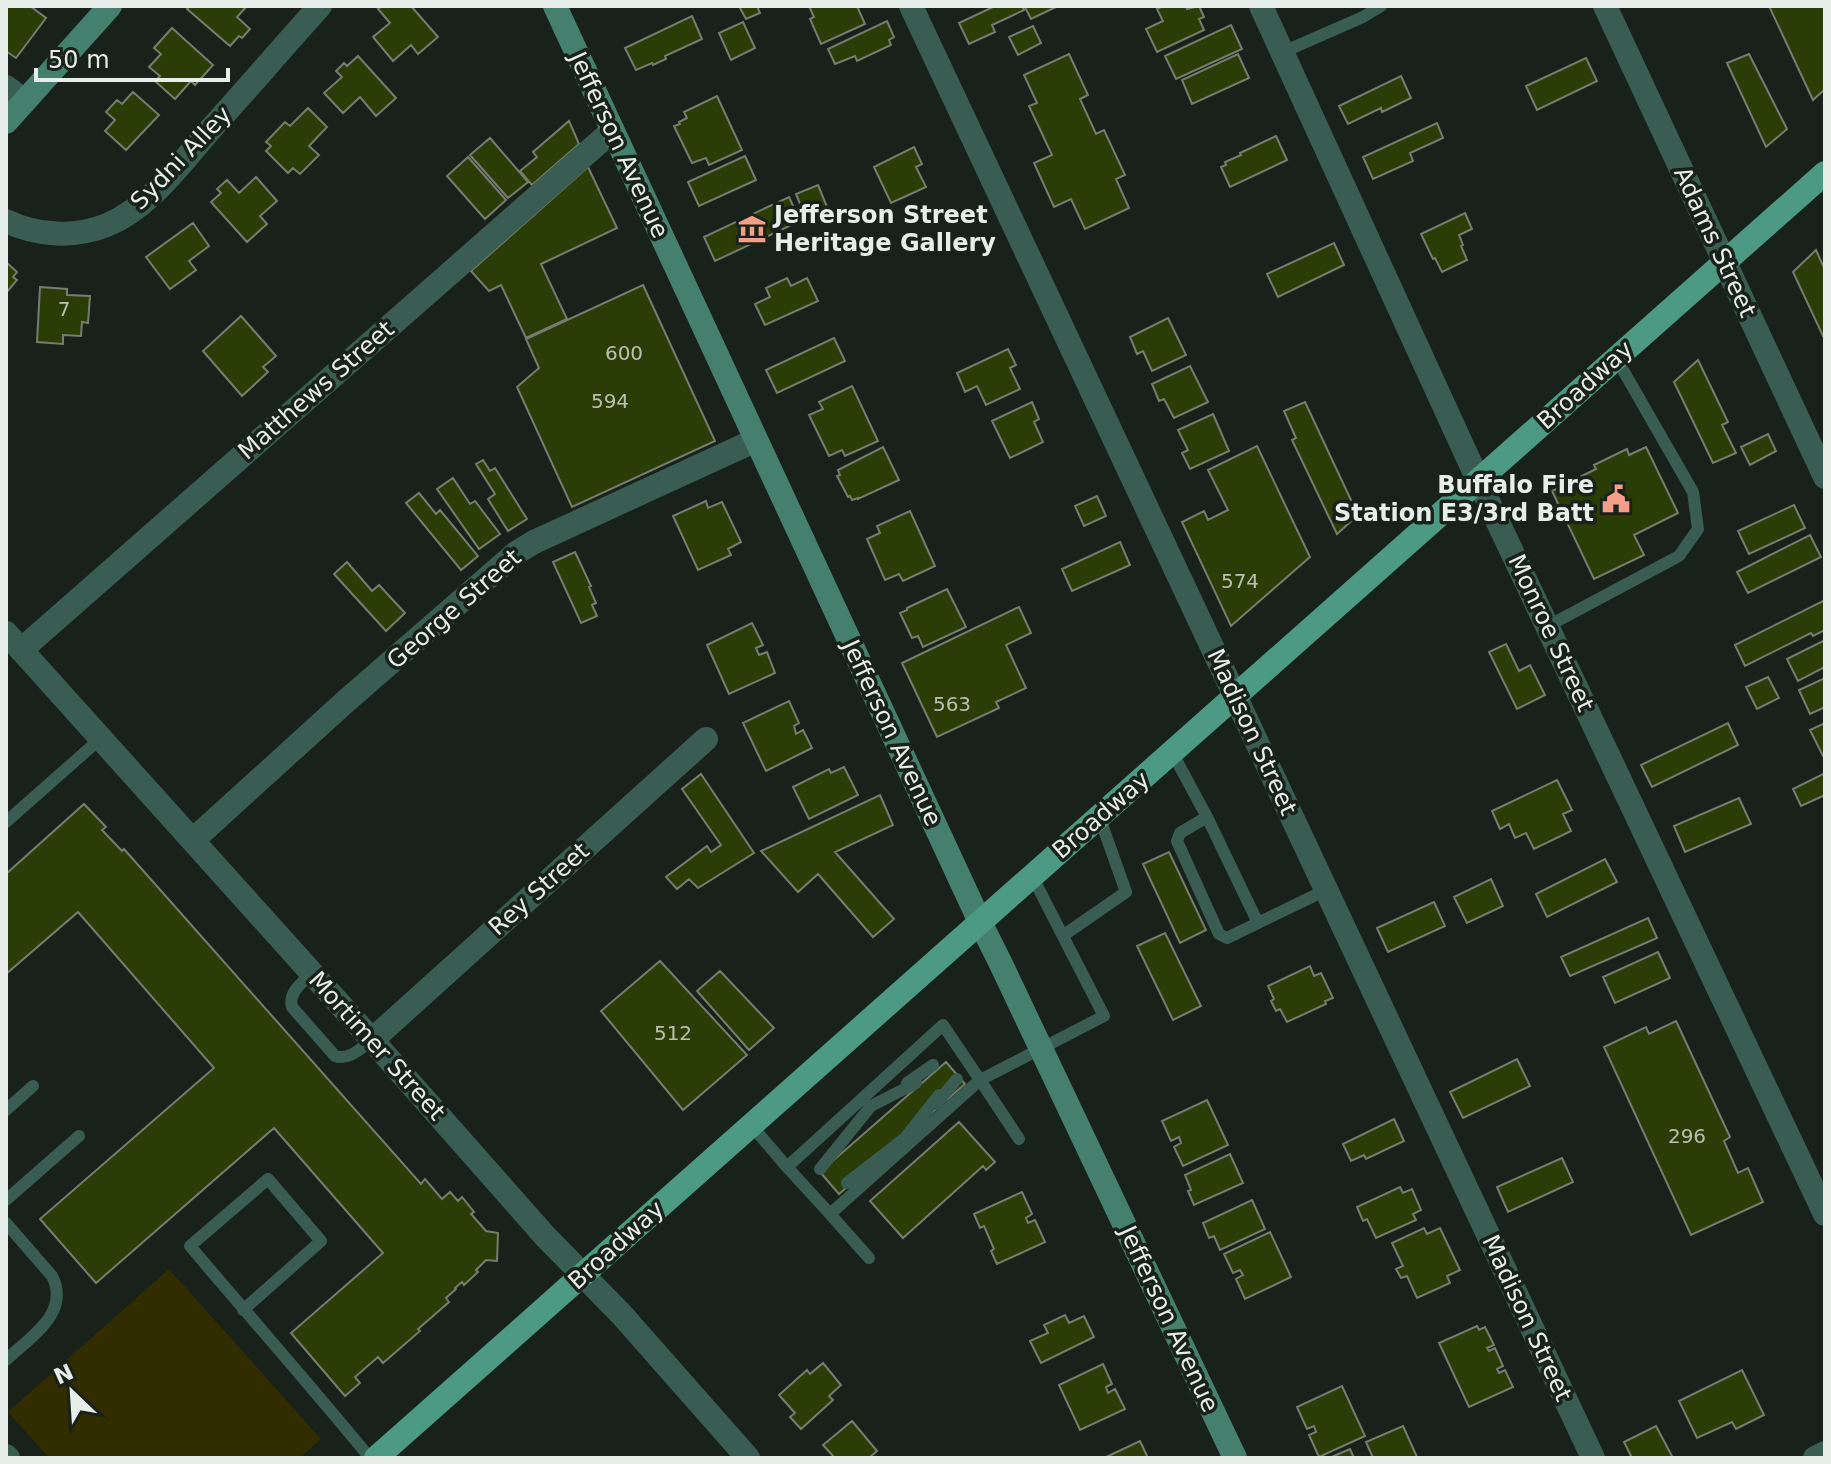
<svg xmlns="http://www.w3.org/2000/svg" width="1831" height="1464" font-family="'DejaVu Sans',sans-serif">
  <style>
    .green { fill: #312d00 }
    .building { fill: #2a3d06; stroke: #767c6f; stroke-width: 2 }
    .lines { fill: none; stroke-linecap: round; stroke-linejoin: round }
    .lane { stroke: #395d52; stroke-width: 12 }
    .street { stroke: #395d52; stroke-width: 24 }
    .secondary { stroke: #457f6e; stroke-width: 24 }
    .primary { stroke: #4d9a84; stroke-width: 24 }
    .labels { text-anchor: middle; stroke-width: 7; stroke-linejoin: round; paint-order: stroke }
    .number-label { font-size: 20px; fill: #b8c1b0 }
    .street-label { font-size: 24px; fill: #e7ede8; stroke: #18221a }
    .poi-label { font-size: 24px; font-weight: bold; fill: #e7ede8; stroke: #18221a; text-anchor: start }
  </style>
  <rect width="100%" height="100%" fill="#18221a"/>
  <path class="green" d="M169,1269L321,1439L300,1458H49L8,1412Z"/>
  <path class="building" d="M6,6H30L46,18L16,58L6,51Z
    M190,6H247L237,17L250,29L242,38L239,36L230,46L187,9Z
    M382,6H411L438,37L418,54L411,45L393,61L373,37L390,23L378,9Z
    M739,6H757L760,13L746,19Z
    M809,6H857L865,24L821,44L810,19L814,17Z
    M995,6H1022L1024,10L992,25L995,32L969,44L959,23Z
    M1027,6H1058L1031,19L1025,7Z
    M1163,6H1186L1187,9L1199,6L1204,17L1199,19L1204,30L1157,52L1146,29L1163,21L1157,9Z
    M1769,6H1825V89L1813,100Z
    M692,16L702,39L665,56L666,59L653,65L652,63L636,70L625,48Z
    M887,21L894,37L889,40L891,45L857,61L855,56L835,64L828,49Z
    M743,22L755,48L731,60L719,33Z
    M1231,25L1242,49L1176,79L1165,56Z
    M1033,26L1041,43L1018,55L1009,37Z
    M172,28L213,65L195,85L191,81L175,99L155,81L160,76L149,67L161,54L154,48Z
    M1069,54L1088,95L1080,99L1096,134L1104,130L1125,175L1116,179L1129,208L1085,229L1071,199L1054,207L1034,163L1052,155L1029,106L1037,103L1024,75Z
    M1238,54L1249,78L1192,104L1182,80Z
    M1749,54L1787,129L1766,147L1727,63Z
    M358,56L396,98L376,116L360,97L343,113L324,93L342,77L336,71L344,63L347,66Z
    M1586,58L1597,81L1537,110L1526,86Z
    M1401,76L1411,98L1382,112L1381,108L1348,124L1339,106Z
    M133,92L159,115L126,150L105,131L115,120L106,112L117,100L122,104Z
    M717,96L742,150L709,165L706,158L692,163L674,126L680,124L679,122L687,118L684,112Z
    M308,108L327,127L309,146L319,155L300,174L293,168L288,173L266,151L271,146L266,142L285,122L290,126Z
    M569,121L579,144L532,185L520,171L537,157L533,152Z
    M1437,123L1443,138L1410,153L1413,161L1373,179L1363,157Z
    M1276,136L1287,160L1230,187L1221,167L1226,165L1225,162L1241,155L1240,153Z
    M490,138L528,182L508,198L470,155Z
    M914,147L922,164L916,167L926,187L891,203L874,167Z
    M745,156L756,180L699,206L688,182Z
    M468,157L506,200L485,219L447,176Z
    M588,167L617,228L541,264L567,319L526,338L501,285L489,291L471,271Z
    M256,177L277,201L260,216L267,224L247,242L211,202L221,193L217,189L227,180L239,193Z
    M818,185L827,207L805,216L796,194Z
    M789,197L800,221L715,261L704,237Z
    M1465,213L1472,229L1459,235L1463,245L1461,246L1467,260L1442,272L1435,258L1433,259L1421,234Z
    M193,223L209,246L189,261L196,270L170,289L146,257Z
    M1334,243L1344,265L1278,297L1267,274Z
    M1816,250L1825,270V335L1823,336L1793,272Z
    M6,262L17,272L13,277L17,280L6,293Z
    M787,278L791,286L807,278L818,301L765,325L755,304L770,297L766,288Z
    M643,285L715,441L572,507L517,387L539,368L526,339Z
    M40,287L67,289V295L90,296L88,323L82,322L81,336L63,335V344L37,342Z
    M241,316L276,356L263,367L268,372L242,396L203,351Z
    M1168,318L1186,355L1152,371L1143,351L1137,354L1130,337Z
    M834,338L845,361L777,393L766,370Z
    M1008,349L1016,365L1010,368L1020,389L986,405L977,386L965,392L957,373Z
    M1698,360L1728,422L1722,425L1736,453L1713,463L1674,382Z
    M1190,366L1208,402L1174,418L1164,399L1159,401L1152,384Z
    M852,386L878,441L845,456L842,450L829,456L809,415L823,409L819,402Z
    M1032,402L1039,419L1034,422L1043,442L1010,458L992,421Z
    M1305,402L1358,515L1337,534L1292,440L1296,438L1284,411Z
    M1213,414L1229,451L1190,469L1182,453L1188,450L1178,430Z
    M1768,434L1776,451L1750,465L1741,447Z
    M1257,446L1310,557L1231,626L1182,522L1204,511L1208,520L1228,510L1208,470Z
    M883,447L899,480L858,499V498L852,500L850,496L848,497L837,476L840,475L838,470Z
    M1646,447L1678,513L1634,535L1644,555L1594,579L1552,491L1596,469L1594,465L1627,449L1629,455Z
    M483,460L490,471L495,468L527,519L508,531L488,499L495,494L476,464Z
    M453,478L470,504L475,501L500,534L479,549L437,489Z
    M419,493L436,514L440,510L478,556L461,570L406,503Z
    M1097,496L1106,516L1084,526L1075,506Z
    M706,501L708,508L722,502L741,542L728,549L731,555L698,570L673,516Z
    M1794,505L1805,528L1749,554L1738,531Z
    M910,511L935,566L903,581L899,574L885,580L867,539L880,533L877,526Z
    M1810,535L1821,557L1748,593L1737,572Z
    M1120,542L1130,565L1072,591L1062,569Z
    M575,552L591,586L589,587L596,603L592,605L597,616L581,623L553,562Z
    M347,562L372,591L379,585L405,613L386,631L334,574Z
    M947,589L966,627L923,647L918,636L912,638L900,613L907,610V608Z
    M1825,600V630L1813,636L1811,633L1745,666L1735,645Z
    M1019,607L1031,633L1006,645L1026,688L996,702L999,708L937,737L902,663Z
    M752,623L763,645L756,648L759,655L767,652L775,673L729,694L707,645Z
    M1825,640V667L1798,681L1787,659Z
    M1506,644L1519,671L1530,665L1545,695L1517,709L1489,652Z
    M1768,677L1779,698L1757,709L1746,687Z
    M1825,678V707L1810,714L1799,690Z
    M789,701L799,723L794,726L796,734L803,730L812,748L766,771L743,723Z
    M1728,723L1738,745L1652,787L1641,765Z
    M1825,723V755L1823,756L1810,730Z
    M844,767L858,795L809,819L793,787L829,769L831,773Z
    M1825,773V795L1801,806L1793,789Z
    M701,774L754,853L698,888L689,879L677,889L666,877L707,846L711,852L721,845L682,789Z
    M1557,780L1572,810L1563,814L1571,831L1534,849L1526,833L1515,838L1509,824L1500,829L1492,811Z
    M880,795L893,825L835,852L894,919L873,937L818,874L798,892L761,851Z
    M1739,798L1751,824L1685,852L1674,826Z
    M84,804L106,827L102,830L122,851L124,849L421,1184L425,1179L442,1199L450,1192L458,1201L462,1197L474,1212L471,1214L486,1231L498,1233L497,1261L486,1260L476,1270L478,1272L464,1285L462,1282L455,1288L456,1289L446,1298L449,1302L418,1329L420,1331L383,1363L378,1357L355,1377L360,1383L345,1396L291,1333L383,1253L274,1128L96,1283L40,1219L214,1068L78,912L6,974V874Z
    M1169,852L1206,930L1180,943L1143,864Z
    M1605,859L1617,882L1547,917L1536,894Z
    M1491,879L1503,906L1467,923L1454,897Z
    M1434,902L1445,926L1388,952L1377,928Z
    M1648,918L1657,938L1570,976L1561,957Z
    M1165,933L1201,1006L1173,1020L1137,946Z
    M1658,952L1670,978L1615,1003L1603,977Z
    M660,961L747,1055L683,1110L601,1011Z
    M1310,966L1314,976L1321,973L1333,998L1325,1001L1326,1004L1287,1022L1280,1009L1276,1011L1271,1001L1274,999L1268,986Z
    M720,971L774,1028L749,1050L697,991Z
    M1676,1021L1730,1137L1724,1141L1738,1173L1748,1168L1763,1202L1691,1235L1604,1047L1646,1027L1649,1034Z
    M1517,1059L1530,1086L1463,1118L1450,1092Z
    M946,1062L965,1084L839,1194L820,1172Z
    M1207,1100L1228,1145L1183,1166L1174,1147L1181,1143L1179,1137L1171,1141L1162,1121Z
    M1394,1119L1404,1141L1366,1159L1364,1155L1351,1161L1343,1144Z
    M959,1122L995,1162L986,1170L983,1166L903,1238L870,1201Z
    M1230,1154L1243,1183L1194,1205L1188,1191L1191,1190L1185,1175Z
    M1562,1158L1573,1182L1508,1212L1497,1187Z
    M1400,1187L1403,1193L1412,1189L1421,1210L1413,1214L1416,1220L1376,1238L1367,1219L1363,1221L1357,1207Z
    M1022,1192L1032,1214L1026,1218L1028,1223L1035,1220L1045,1242L997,1264L991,1251L994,1249L984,1226L980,1228L974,1214Z
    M1252,1200L1265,1229L1220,1250L1214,1236L1209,1238L1203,1223Z
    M1424,1228L1427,1234L1440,1228L1460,1270L1447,1276L1450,1283L1417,1298L1407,1276L1401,1278L1396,1269L1403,1266L1392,1243Z
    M1270,1232L1291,1277L1245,1299L1236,1279L1243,1275L1240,1270L1233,1273L1224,1254Z
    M1065,1315L1069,1323L1084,1316L1094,1337L1041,1363L1030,1341L1048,1333L1044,1325Z
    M1477,1326L1479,1330L1485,1327L1494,1345L1487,1348L1489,1351L1495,1348L1503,1366L1497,1369L1499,1373L1505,1370L1513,1387L1469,1407L1439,1343Z
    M823,1363L841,1385L829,1396L833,1400L801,1429L790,1417L795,1413L779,1395L807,1370L810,1374Z
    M1103,1364L1112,1384L1106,1387L1108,1393L1115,1389L1125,1409L1080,1430L1059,1385Z
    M1742,1370L1764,1415L1736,1429L1732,1422L1697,1438L1679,1401Z
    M1342,1386L1365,1436L1319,1457L1309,1435L1316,1432L1314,1426L1307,1429L1297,1407Z
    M852,1421L877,1451L869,1458H835L823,1445Z
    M1403,1426L1417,1457L1373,1458L1366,1442Z
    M1656,1426L1673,1458H1632L1624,1442Z
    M1140,1441L1148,1458H1104Z
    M1350,1449L1354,1458H1329Z"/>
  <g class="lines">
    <path class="lane" d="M1283,52L1363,17L1381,6
      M1548,626L1679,556L1698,529L1693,492L1616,358
      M1172,752L1207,817L1258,923
      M1207,817L1180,833L1177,841L1219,934L1227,938L1326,890
      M6,822L100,739
      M1064,935L1126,892L1099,816
      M312,973C302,983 288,992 292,1007L335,1056C349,1061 361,1048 372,1040
      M907,1083L933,1065
      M936,1104L957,1079
      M6,1110L33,1086
      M751,1125L787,1167L943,1025L980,1080L1104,1016L1032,876
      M787,1167L830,1214L980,1080L1019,1139
      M820,1169L871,1106L916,1083
      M847,1183L905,1138L939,1095
      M6,1200L79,1136
      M830,1214L869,1258
      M6,1223L52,1276C71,1313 30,1337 6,1360
      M243,1310L321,1241L268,1179L190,1246C250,1317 311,1386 370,1458"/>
    <path class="street" d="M911,6L1593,1458
      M1261,6L1478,480L1825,1214
      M1605,6L1825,477
      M6,87L25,101
      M6,221C37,236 75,238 107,225C150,207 180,164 210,130C247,89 283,47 320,6
      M6,633L372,1040L544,1235L622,1315L748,1458
      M21,650L612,131
      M193,840L345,702L516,553L534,542L756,440
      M372,1040L706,739
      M6,1456L8,1458
      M1815,1458L1825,1453"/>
    <path class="secondary" d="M555,6L980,922L1000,962L1235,1458
      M6,122L110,6"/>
    <path class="primary" d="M376,1458L1825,173"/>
  </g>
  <defs>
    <symbol id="museum-bare" viewBox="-9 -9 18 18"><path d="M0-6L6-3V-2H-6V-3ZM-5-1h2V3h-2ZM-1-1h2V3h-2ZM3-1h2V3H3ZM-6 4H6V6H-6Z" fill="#f49e87" stroke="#18221a" stroke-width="2.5" paint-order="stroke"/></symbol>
    <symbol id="civic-bare" viewBox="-9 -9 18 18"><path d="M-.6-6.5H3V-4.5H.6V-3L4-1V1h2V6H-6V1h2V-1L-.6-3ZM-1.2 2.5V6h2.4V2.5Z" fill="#f49e87" stroke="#18221a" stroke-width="2.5" paint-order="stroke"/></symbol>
  </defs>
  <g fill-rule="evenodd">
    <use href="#museum-bare" x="732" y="209" width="40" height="40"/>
    <use href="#civic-bare" x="1596" y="479" width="40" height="40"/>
  </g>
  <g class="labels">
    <g class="number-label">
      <text x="64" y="316">7</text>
      <text x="624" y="360">600</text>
      <text x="610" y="408">594</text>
      <text x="1240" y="588">574</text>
      <text x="952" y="711">563</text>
      <text x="673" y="1040">512</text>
      <text x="1687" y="1143">296</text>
    </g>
    <g class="street-label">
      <text transform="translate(619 145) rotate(65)" y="8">Jefferson Avenue</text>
      <text transform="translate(181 158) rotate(-46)" y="8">Sydni Alley</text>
      <text transform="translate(1715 242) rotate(65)" y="8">Adams Street</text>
      <text transform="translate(1585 385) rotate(-42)" y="8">Broadway</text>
      <text transform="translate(316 390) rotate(-41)" y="8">Matthews Street</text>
      <text transform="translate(454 609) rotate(-41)" y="8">George Street</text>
      <text transform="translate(1551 633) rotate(65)" y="8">Monroe Street</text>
      <text transform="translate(1252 732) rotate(65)" y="8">Madison Street</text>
      <text transform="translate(892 733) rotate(65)" y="8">Jefferson Avenue</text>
      <text transform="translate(1101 815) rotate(-41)" y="8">Broadway</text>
      <text transform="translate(539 889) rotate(-42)" y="8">Rey Street</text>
      <text transform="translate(377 1046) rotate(48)" y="8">Mortimer Street</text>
      <text transform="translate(616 1245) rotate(-42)" y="8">Broadway</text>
      <text transform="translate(1527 1318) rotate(65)" y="8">Madison Street</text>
      <text transform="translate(1169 1319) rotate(65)" y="8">Jefferson Avenue</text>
    </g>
    <g class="poi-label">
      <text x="774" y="223">Jefferson Street<tspan x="774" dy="28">Heritage Gallery</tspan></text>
      <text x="1594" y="493" text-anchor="end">Buffalo Fire<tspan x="1594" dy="28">Station E3/3rd Batt</tspan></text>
    </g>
  </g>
  <rect width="1831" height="1464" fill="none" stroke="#e7ede8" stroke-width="16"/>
  <g transform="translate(72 1392) rotate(335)" stroke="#18221a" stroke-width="6" paint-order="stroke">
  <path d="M0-6L14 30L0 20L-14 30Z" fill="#e7ede8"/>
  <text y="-12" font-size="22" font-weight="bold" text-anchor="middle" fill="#e7ede8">N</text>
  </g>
  <path d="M36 68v12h192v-12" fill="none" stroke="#e7ede8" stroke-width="4"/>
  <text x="48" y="68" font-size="24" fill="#e7ede8" stroke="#18221a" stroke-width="6" paint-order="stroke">50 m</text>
</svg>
